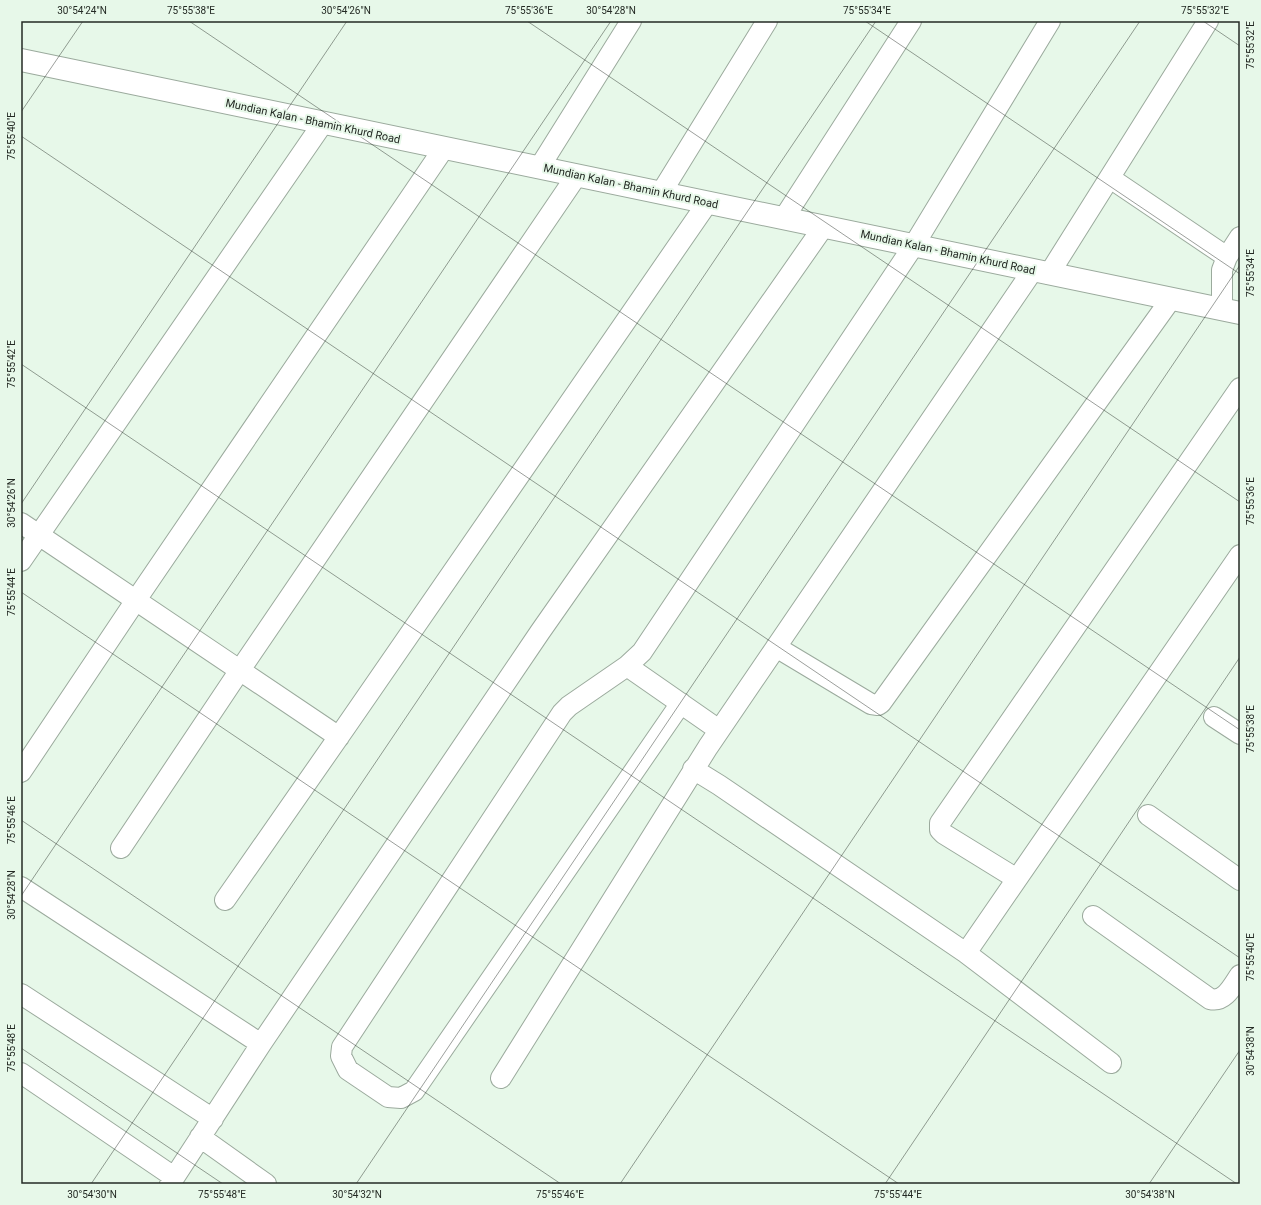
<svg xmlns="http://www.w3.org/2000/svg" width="1261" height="1205" font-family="Roboto,sans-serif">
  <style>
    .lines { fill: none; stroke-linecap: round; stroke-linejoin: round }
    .minor-casing { stroke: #9baa9d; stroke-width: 22 }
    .tertiary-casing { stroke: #9baa9d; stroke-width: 24 }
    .minor { stroke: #fff; stroke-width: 20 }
    .tertiary { stroke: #fff; stroke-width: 22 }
    .ticks { fill: none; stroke: #242a24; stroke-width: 1; stroke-opacity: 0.45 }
    .labels { text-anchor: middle; stroke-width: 4; stroke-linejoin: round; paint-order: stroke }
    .street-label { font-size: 11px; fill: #242a24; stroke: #e7f8e9 }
    .neatline { fill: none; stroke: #242a24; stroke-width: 1.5 }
    .ticks-label { font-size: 10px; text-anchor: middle; fill: #242a24 }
  </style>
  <rect width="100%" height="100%" fill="#e7f8e9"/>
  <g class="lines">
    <defs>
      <path id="minor" d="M539,168L631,21
        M1110,178L1227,257
        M661,193L767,21
        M784,218L911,21
        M1049,274L1208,21
        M1222,309V270L1227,257L1240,237
        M21,523L339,737
        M21,561L323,123
        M776,647L871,704L878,705L881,703L1171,299
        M627,666L719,730
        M681,703L414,1091L401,1098L388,1097L348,1070L341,1056L342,1047L562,713L569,706L627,666L642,652L914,245L1050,21
        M1214,717L1240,734
        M693,769L719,785L966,953L1111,1063
        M21,772L136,600L444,148
        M1148,815L1240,880
        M121,848L240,670L577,175
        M1017,879L944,834L940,830V823L1240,388
        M21,887L261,1044
        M225,900L347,725L708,202
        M1093,916L1210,999C1225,1003 1233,985 1240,975
        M966,953L1240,555
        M21,994L213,1119
        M21,1073L174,1177
        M501,1078L708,747L1033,270
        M200,1137L266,1184
        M170,1184L261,1044L540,632L824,226"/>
      <path id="tertiary" d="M21,60L1240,313"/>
    </defs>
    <use href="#minor" class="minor-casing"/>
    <use href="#tertiary" class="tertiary-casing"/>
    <use href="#minor" class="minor"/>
    <use href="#tertiary" class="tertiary"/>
  </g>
  <path class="ticks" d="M189,21L1240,730M527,21L1240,502M865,21L1240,274M1203,21L1240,46M21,112L83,21M21,136L1240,958M21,364L1237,1184M21,504L347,21M21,592L899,1184M21,820L561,1184M21,896L611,21M21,1048L223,1184M91,1184L876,21M356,1184L1140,21M620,1184L1240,265M885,1184L1240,657M1149,1184L1240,1050"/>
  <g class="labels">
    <g class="street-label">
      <text transform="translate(313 121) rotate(12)" y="4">Mundian Kalan - Bhamin Khurd Road</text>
      <text transform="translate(631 186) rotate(12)" y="4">Mundian Kalan - Bhamin Khurd Road</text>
      <text transform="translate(948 252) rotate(12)" y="4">Mundian Kalan - Bhamin Khurd Road</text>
    </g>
  </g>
  <rect width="1261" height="1205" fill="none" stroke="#e7f8e9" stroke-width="44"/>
  <rect x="22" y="22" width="1217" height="1161" class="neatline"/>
  <g class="ticks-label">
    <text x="82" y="14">30°54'24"N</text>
    <text x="191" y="14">75°55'38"E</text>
    <text x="346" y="14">30°54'26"N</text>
    <text x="529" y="14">75°55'36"E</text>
    <text x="611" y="14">30°54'28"N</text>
    <text x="867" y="14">75°55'34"E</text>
    <text x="1205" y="14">75°55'32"E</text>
    <text transform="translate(1250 45) rotate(-90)" y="4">75°55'32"E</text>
    <text transform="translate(11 136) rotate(-90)" y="4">75°55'40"E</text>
    <text transform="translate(1250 273) rotate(-90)" y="4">75°55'34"E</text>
    <text transform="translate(11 364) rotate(-90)" y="4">75°55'42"E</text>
    <text transform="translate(1250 501) rotate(-90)" y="4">75°55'36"E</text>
    <text transform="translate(11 503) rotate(-90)" y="4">30°54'26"N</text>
    <text transform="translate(11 592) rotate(-90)" y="4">75°55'44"E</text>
    <text transform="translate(1250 729) rotate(-90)" y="4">75°55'38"E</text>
    <text transform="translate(11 820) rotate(-90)" y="4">75°55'46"E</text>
    <text transform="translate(11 895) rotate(-90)" y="4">30°54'28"N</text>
    <text transform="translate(1250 957) rotate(-90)" y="4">75°55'40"E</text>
    <text transform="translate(11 1048) rotate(-90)" y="4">75°55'48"E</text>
    <text transform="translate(1250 1051) rotate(-90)" y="4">30°54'38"N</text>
    <text x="92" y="1198">30°54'30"N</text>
    <text x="222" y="1198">75°55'48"E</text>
    <text x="357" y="1198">30°54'32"N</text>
    <text x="560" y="1198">75°55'46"E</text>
    <text x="898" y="1198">75°55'44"E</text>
    <text x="1150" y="1198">30°54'38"N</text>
  </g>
</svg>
